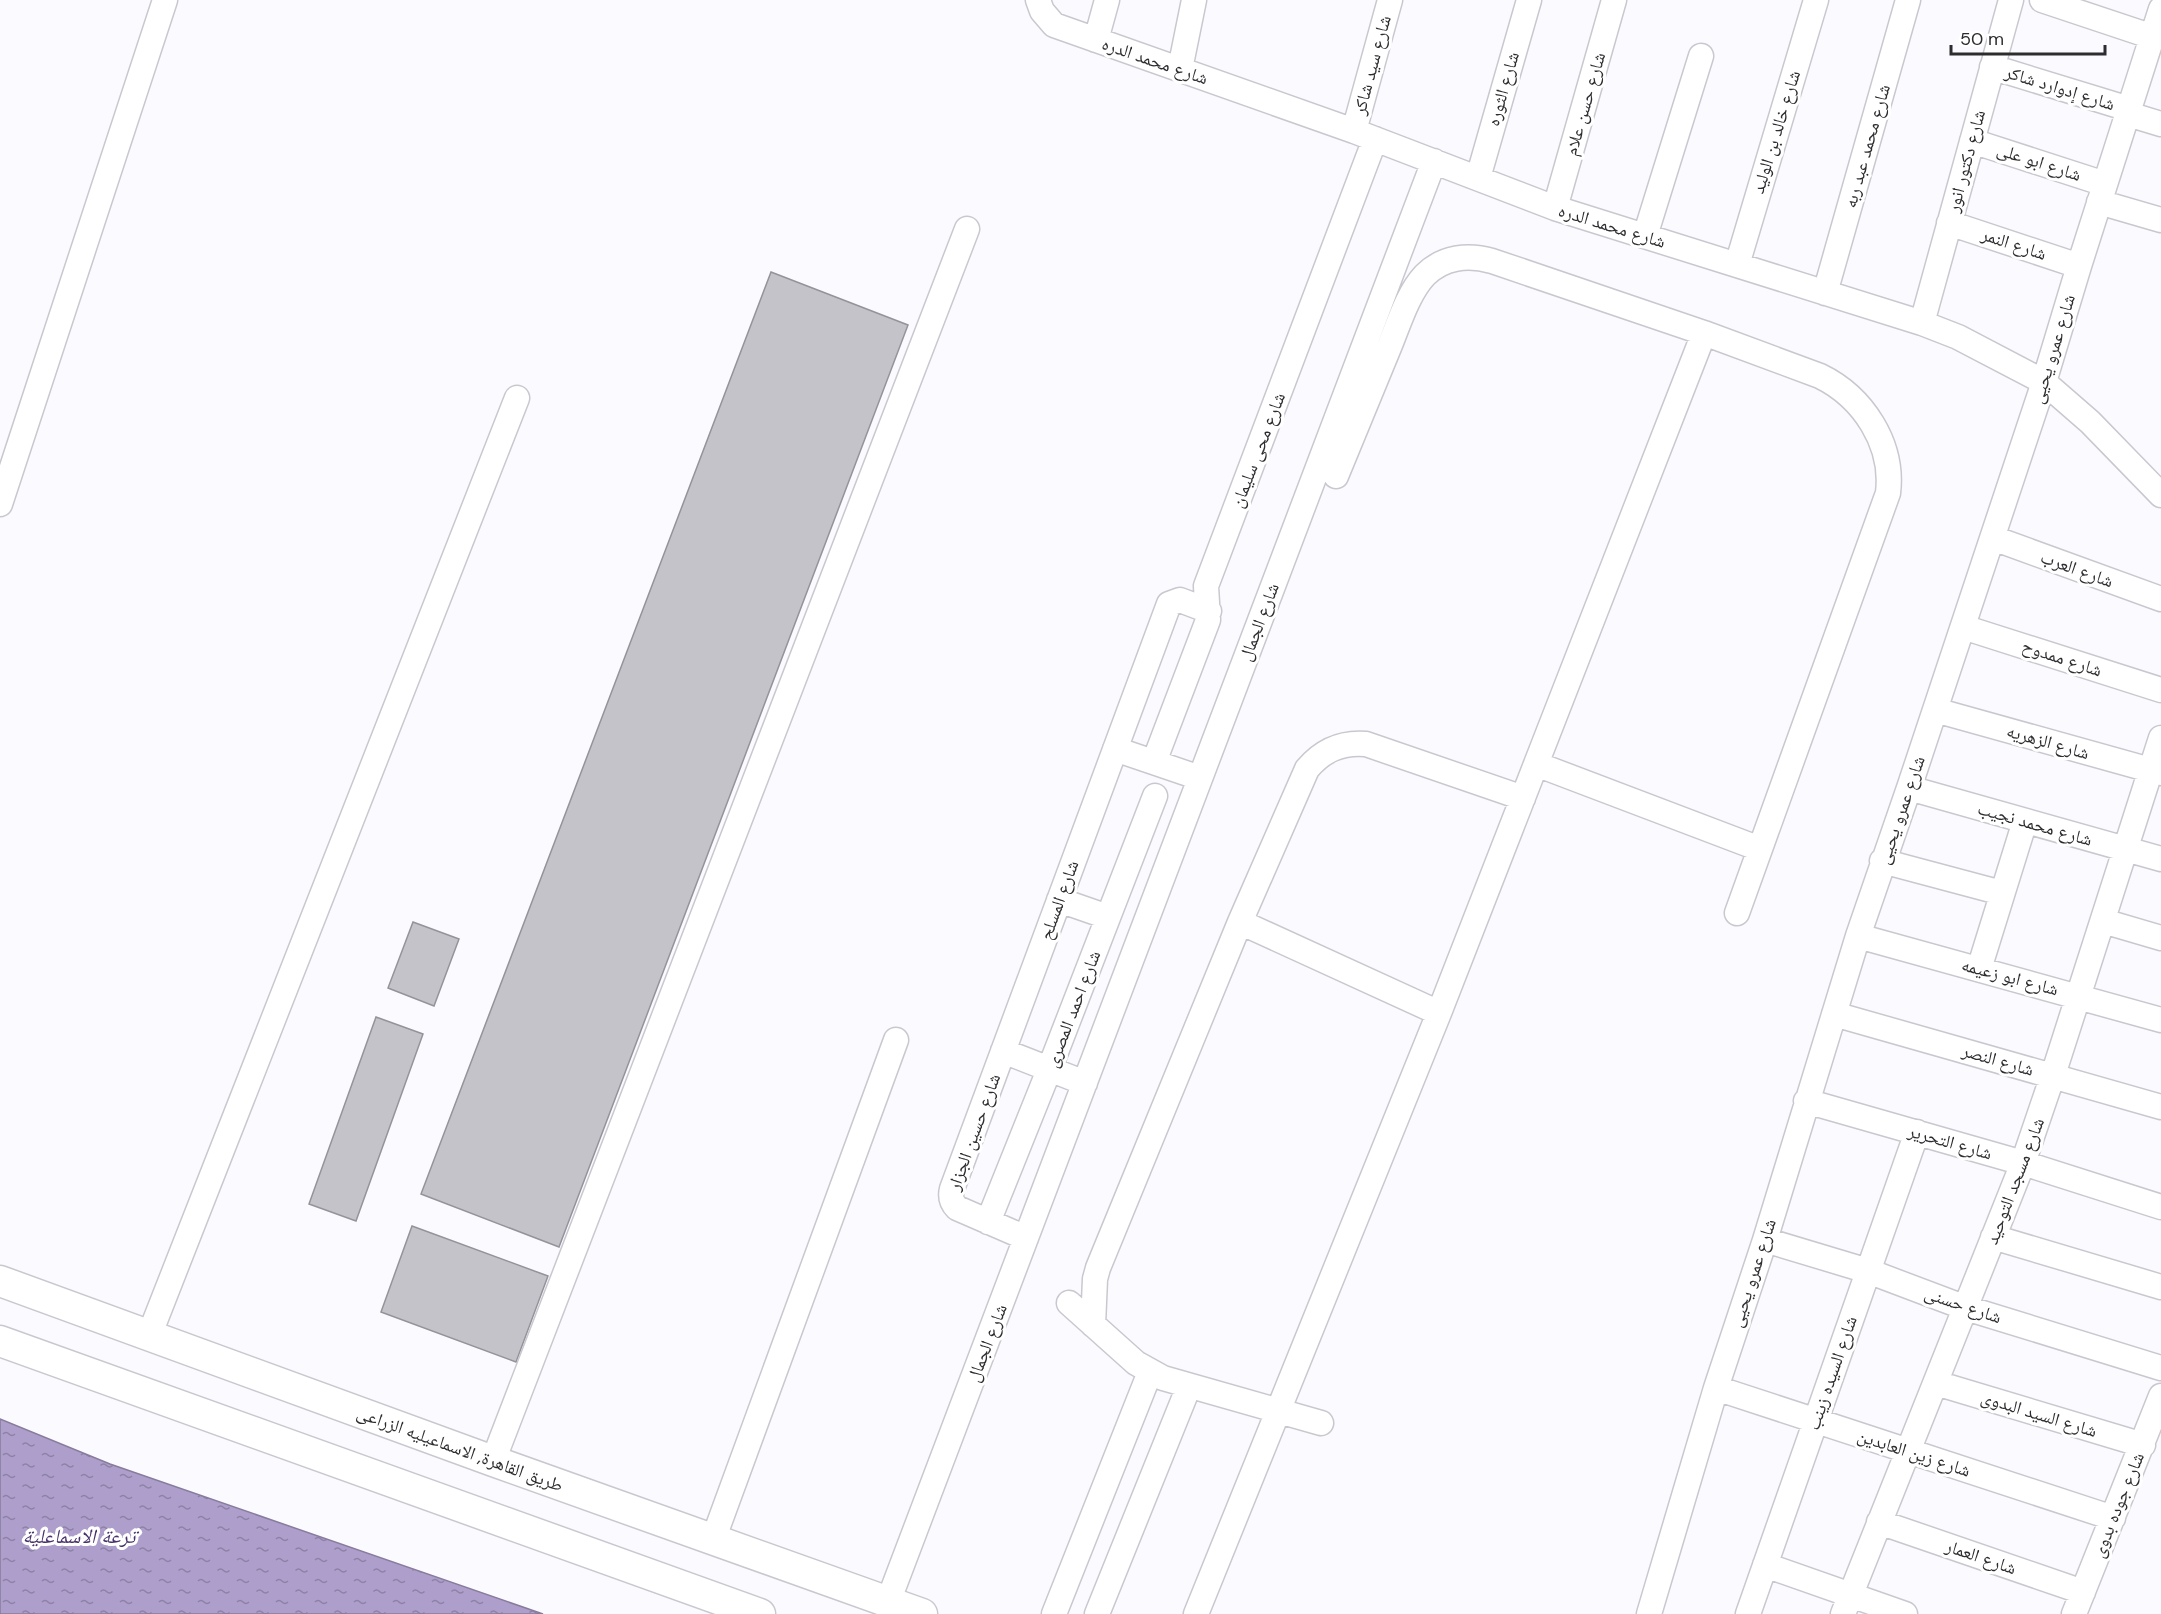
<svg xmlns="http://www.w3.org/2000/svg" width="2161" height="1614" font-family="'DM Sans','Noto Naskh Arabic',sans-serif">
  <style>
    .water { fill: url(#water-ripples); stroke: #877c9c; stroke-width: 1.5 }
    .building { fill: #c5c3ca; stroke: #95939a; stroke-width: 1.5 }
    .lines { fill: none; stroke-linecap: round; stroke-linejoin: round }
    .minor-casing { stroke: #cac8cf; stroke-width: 27 }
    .major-casing { stroke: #cac8cf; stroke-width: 33 }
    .minor { stroke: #fff; stroke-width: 24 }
    .major { stroke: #fff; stroke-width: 30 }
    .labels { text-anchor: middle; stroke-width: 6; stroke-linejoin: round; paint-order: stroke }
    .street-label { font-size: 18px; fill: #2d2c2f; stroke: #fff }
    .water-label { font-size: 20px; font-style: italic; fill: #48326b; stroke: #fff }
  </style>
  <defs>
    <pattern id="water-ripples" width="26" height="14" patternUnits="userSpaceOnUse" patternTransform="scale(1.5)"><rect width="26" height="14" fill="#ad9ecb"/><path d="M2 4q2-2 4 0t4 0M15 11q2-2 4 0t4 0" fill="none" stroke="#8d81a5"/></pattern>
  </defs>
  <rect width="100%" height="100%" fill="#fbfaff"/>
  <path class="water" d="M0,1419L110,1464L543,1614H0Z"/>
  <path class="building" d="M771,272L908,325L559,1247L421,1194Z
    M413,922L459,939L434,1006L388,988Z
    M376,1017L423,1034L356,1221L309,1204Z
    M412,1226L548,1276L516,1362L381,1312Z"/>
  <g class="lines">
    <defs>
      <path id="minor" d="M1038,0L1042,11L1054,25L1354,131L1555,208L1922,323L1958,337L2044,382L2090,422L2161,495
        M2042,0L2153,37
        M1096,40L1107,0
        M1992,67L2129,109
        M1180,69L1194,0
        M2128,114L2161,124
        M1354,131L1390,0
        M1972,141L2105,184
        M1478,178L1529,0
        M2099,202L2161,220
        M1555,208L1614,0
        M1949,223L2079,266
        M1645,236L1701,56
        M1737,265L1816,0
        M1825,293L1908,0
        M1922,323L2011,0
        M1336,476C1354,432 1372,389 1390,345C1399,323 1408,293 1425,275C1443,257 1468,254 1492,261L1704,333L1820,376C1863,397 1894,444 1888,493L1737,913
        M0,504L165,0
        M1993,538L2161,599
        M1963,627L2161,690
        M1935,710L2161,773
        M1115,749L1200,778
        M1154,762L1208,620L1206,586L1375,139
        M1536,764L1760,849
        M1909,788L2161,859
        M1882,861L2002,893
        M1059,900L1108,917
        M2103,921L2161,938
        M1240,922L1439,1013
        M1858,936L2161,1020
        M1979,969L2025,821
        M1834,1014L2161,1107
        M1003,1051L1085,1083
        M1806,1101L2023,1163L2161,1207
        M988,1222L1049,1070L1155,796
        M1993,1237L2161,1287
        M1026,1238L957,1208C951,1202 950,1197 952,1189L1169,604L1180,600L1209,611
        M1765,1240L1868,1271L1966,1308L2161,1368
        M1069,1303L1136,1363L1163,1378L1321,1423
        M1093,1325L1095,1279L1098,1268L1240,922L1307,769C1323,750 1341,742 1366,744L1523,798
        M149,1336L517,398
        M1936,1383L2143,1445
        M1716,1388L2113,1518
        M493,1461L967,229
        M1879,1522L2083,1592
        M713,1540L896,1040
        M1765,1565L1905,1614
        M888,1602L1434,161
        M1054,1614L1150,1372
        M1097,1614L1189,1386
        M1196,1614L1439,1013L1704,333
        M1649,1614L1716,1388L1765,1240L1858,936L1909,788L2044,382L2079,266L2161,9
        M1748,1614L1917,1132
        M1843,1614L2023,1163L2053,1075L2161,738
        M2074,1614L2161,1396"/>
      <path id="major" d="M0,1281L493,1461L922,1614
        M0,1341L760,1614"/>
    </defs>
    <use href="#minor" class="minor-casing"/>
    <use href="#major" class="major-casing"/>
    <use href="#minor" class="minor"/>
    <use href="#major" class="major"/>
  </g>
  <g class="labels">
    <g class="street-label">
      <text transform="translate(1155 61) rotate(19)" y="6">شارع محمد الدره</text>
      <text transform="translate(1372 65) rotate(-75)" y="6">شارع سيد شاكر</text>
      <text transform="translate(2060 88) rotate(17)" y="6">شارع إدوارد شاكر</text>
      <text transform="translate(1503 89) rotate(-74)" y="6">شارع الثوره</text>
      <text transform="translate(1585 104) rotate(-74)" y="6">شارع حسن علام</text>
      <text transform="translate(1776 132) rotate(-73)" y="6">شارع خالد بن الوليد</text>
      <text transform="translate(1867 146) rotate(-74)" y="6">شارع محمد عبد ربه</text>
      <text transform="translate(1966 161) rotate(-75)" y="6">شارع دكتور انور</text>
      <text transform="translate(2039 162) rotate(18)" y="6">شارع ابو على</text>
      <text transform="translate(1612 226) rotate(17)" y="6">شارع محمد الدره</text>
      <text transform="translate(2014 244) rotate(18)" y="6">شارع النمر</text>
      <text transform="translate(2053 349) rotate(-73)" y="6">شارع عمرو يحيى</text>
      <text transform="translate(1258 450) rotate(-69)" y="6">شارع محى سليمان</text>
      <text transform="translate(2077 569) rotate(20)" y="6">شارع العرب</text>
      <text transform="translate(1259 622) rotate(-69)" y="6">شارع الجمال</text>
      <text transform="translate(2062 658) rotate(18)" y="6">شارع ممدوح</text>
      <text transform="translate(2048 742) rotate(16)" y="6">شارع الزهريه</text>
      <text transform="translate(1901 810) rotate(-71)" y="6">شارع عمرو يحيى</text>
      <text transform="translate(2035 824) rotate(16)" y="6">شارع محمد نجيب</text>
      <text transform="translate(1059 900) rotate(-70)" y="6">شارع المسلح</text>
      <text transform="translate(2010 977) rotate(15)" y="6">شارع ابو زعيمه</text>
      <text transform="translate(1073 1009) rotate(-69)" y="6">شارع احمد المصرى</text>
      <text transform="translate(1998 1060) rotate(16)" y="6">شارع النصر</text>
      <text transform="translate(974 1132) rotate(-70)" y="6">شارع حسين الجزار</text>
      <text transform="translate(1950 1142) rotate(16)" y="6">شارع التحرير</text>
      <text transform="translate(2015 1181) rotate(-69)" y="6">شارع مسجد التوحيد</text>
      <text transform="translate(1753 1273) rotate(-72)" y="6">شارع عمرو يحيى</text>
      <text transform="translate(1963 1305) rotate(19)" y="6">شارع حسنى</text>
      <text transform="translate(987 1343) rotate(-69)" y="6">شارع الجمال</text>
      <text transform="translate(1832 1373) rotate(-71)" y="6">شارع السيده زينب</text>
      <text transform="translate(2039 1414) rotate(17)" y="6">شارع السيد البدوى</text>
      <text transform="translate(460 1449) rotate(20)" y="6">طريق القاهرة, الاسماعيليه الزراعى</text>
      <text transform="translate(1914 1453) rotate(18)" y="6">شارع زين العابدين</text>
      <text transform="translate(2118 1505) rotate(-68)" y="6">شارع جوده بدوى</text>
      <text transform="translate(1981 1557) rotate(19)" y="6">شارع العمار</text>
    </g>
    <g class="water-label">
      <text x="79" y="1543">ترعة الاسماعلية</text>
    </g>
  </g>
  <path d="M1951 45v9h154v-9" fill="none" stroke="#2d2c2f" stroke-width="3"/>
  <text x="1960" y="45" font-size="18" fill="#2d2c2f" stroke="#ffffff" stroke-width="4.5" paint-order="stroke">50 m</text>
</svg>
